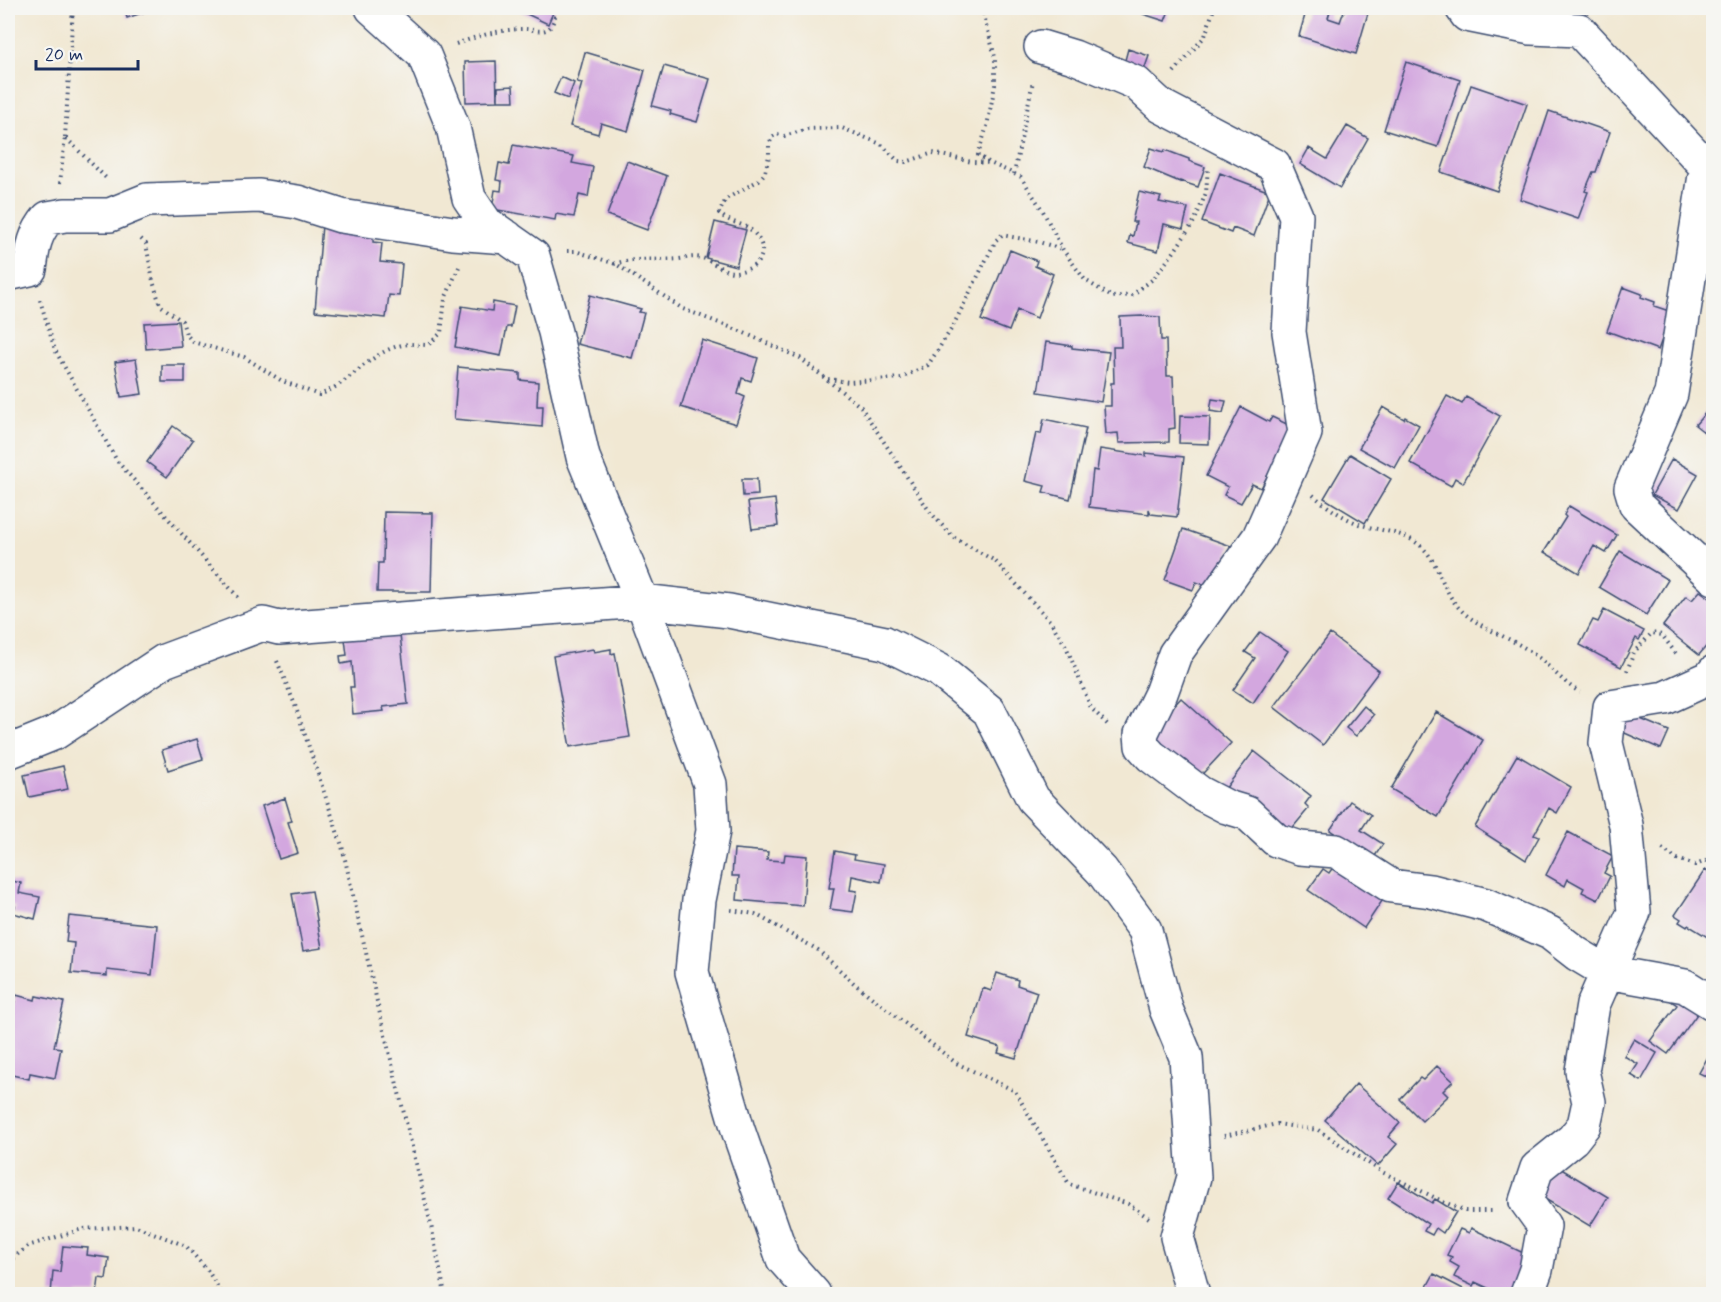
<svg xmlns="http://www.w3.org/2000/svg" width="1721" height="1302" font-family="Mynerve,sans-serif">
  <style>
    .building { fill: #d3a7df }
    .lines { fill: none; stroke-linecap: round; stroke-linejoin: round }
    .minor-casing { stroke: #3b4b70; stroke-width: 36 }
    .path { stroke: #3b4b70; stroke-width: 4; stroke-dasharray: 1.5 4.5; stroke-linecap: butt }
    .minor { stroke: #fff; stroke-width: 33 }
  </style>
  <rect width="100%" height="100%" fill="#f6f6f2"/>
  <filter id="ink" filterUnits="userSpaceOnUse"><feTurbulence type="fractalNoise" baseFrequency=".0167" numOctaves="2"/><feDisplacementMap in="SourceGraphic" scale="12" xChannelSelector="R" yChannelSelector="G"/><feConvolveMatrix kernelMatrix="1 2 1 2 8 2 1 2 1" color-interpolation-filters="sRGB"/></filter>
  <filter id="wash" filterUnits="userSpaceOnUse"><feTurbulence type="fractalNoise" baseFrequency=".008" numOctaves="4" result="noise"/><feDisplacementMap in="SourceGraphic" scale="24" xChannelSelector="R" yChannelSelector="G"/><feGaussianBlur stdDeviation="1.35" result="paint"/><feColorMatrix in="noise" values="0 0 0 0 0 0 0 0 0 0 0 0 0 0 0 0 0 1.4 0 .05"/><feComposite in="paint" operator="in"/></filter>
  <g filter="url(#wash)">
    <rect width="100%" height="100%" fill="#f1e8d3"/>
    <g id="blocks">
      <path class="building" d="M124,8H156L127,18Z
        M514,8H555L548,24Z
        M1145,8H1170L1165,21L1143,14Z
        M1307,8H1331L1328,18L1340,22L1345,8L1368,13L1356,54L1299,36Z
        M1128,49L1149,56L1144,70L1124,64Z
        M585,52L645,70L628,131L601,123L598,134L570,126L582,83L577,82Z
        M496,61L497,101L466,102L465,62Z
        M1406,62L1460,80L1438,147L1384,130Z
        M664,66L710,79L697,122L670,114L671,111L652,106Z
        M561,77L574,83L568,99L554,93Z
        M1471,85L1527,104L1497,191L1441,172Z
        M513,86L514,101H498V87Z
        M1549,111L1610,132L1596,172H1593L1585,191L1588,192L1578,219L1520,199Z
        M1347,126L1368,138L1340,188L1300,164L1309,148L1327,159Z
        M513,145L574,156L572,163L593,167L588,197L579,195L574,217L556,214L555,220L492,209L495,190L501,191L502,181L496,180L499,163L509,165Z
        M1151,148L1164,152L1165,150L1189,159V161L1205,167L1198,187L1180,181V182L1144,167Z
        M627,161L667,176L647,230L607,215Z
        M1220,173L1270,192L1254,236L1233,228L1231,233L1202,222Z
        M1139,192L1161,197L1159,202L1188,208L1183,229L1164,224L1158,251L1128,243L1130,235L1133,236L1136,222H1132Z
        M715,222L746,230L736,266L706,258Z
        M322,225L373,230V242L382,243L380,262L402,264L399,296L389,295L386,318L315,311Z
        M1010,250L1037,261L1035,266L1053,274L1037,318L1017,310L1009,331L981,320Z
        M1623,287L1642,294L1641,297L1655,302L1654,306L1672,312L1658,350L1607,331Z
        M590,295L641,309L639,312L644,313L632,358L577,344Z
        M493,302L515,306L511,327H507L501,356L455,347L462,306L492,311Z
        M1142,316L1160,317L1161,340H1166L1167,376H1173L1175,428L1169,429V442L1119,443L1118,433L1106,434L1104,406H1111V383H1114L1113,347H1121L1120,317Z
        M178,321L181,346L146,349L144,323Z
        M702,340L758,358L751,381L742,378L738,394L745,397L736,424L681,407Z
        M1046,342L1072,346V348L1109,352L1101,402L1038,392Z
        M136,359L142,394L121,397L115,362Z
        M162,365H185V382H162Z
        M458,367L520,373V380L538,382L537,406H543L542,427L454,419Z
        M1447,396L1462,404L1466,397L1500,416L1463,483L1455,478L1451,486L1410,463Z
        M1212,399L1226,401L1223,413L1210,411Z
        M1714,403V440L1695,425Z
        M1241,407L1269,422L1272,417L1293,427L1261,488L1252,484L1241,503L1224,495L1228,487L1206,476Z
        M1383,407L1404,419L1405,417L1419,425L1395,468L1359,448Z
        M1180,416L1210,417L1209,444L1179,443Z
        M1044,419L1086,428L1070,499L1043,492L1045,486L1025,481L1036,433L1041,434Z
        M173,426L193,440L167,477L147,462Z
        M1100,449L1146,456V453L1184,457L1177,517L1151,514L1149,509V514L1089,507L1093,470L1097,471Z
        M1350,454L1391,479L1365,523L1324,498Z
        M1672,459L1698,474L1679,509L1652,495Z
        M742,479H757L758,495L743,496Z
        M775,499L778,526L752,529L748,502Z
        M1569,506L1617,535L1606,553L1594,546L1579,573L1544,552L1566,517L1564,515Z
        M384,512L433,513L431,592H377L378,563H383Z
        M1183,529L1231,546L1216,589L1196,582L1193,590L1165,580Z
        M1620,551L1668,580L1646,615L1599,587Z
        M1700,591L1714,601V637L1699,655L1663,626L1686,596L1692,600Z
        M1604,610L1644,631L1639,640L1636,638L1621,667L1580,645L1593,620L1598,622Z
        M399,626L408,704L383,707L384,711L353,714L350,687H354L352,662L341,664L340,656L347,655L344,631Z
        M1260,632L1288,651L1253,703L1233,690L1255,658L1245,652Z
        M1330,634L1379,671L1323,745L1274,707Z
        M593,649L594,652L611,649V654L615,653L630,737L570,747L553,656Z
        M1181,698L1231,743L1193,784L1143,740Z
        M1364,706L1374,715L1356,736L1346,728Z
        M1436,712L1483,740L1438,817L1391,789Z
        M1626,713L1669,731L1661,749L1618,730Z
        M197,739L203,759L168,770L162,750Z
        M1254,751L1311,796L1305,804L1309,808L1284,838L1225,789Z
        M1517,755L1571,787L1557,813L1549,808L1534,835L1539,837L1526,860L1475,827Z
        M63,766L68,789L29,797L24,775Z
        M285,798L292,821L288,822L298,853L279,859L262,806Z
        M1350,801L1371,815L1361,830L1383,844L1373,859L1330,830Z
        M1568,832L1613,856L1604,873L1610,876L1598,900L1582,892L1584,888L1568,879L1565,886L1546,875Z
        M734,849L768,852L767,860L784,861L785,854L807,856L803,906L737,900L739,876H732Z
        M835,851L855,855L854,859L884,864L881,882L852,876L850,890L857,891L853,912L830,909L834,888H829Z
        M1341,856L1390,889L1364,928L1308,890L1323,869L1329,873Z
        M1705,870L1714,875V941L1688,925L1687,927L1679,922L1681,919L1675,915Z
        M8,880L21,883L19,893L40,897L35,919L13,913L15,906L8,905Z
        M312,891L322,948L303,951L292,894Z
        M69,916L157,925L152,975L107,970V976L71,973L74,943L66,942Z
        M997,973L1018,980L1017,985L1037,992L1016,1058L998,1053L1000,1047L968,1037L983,988L991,991Z
        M1676,992L1700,1010L1668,1054L1650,1041L1677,1005L1671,1001Z
        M16,995L35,1000L36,996L64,1002L54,1047L61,1048L55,1078L30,1073L29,1079L8,1074V1034Z
        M1634,1039L1657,1053L1641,1081L1631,1075L1638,1064L1624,1056Z
        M1714,1046V1080L1699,1073Z
        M1437,1066L1453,1081L1443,1091L1448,1096L1422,1121L1400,1099L1420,1078L1423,1080Z
        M1356,1084L1400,1123L1388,1137L1397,1144L1378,1166L1325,1120Z
        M1553,1164L1608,1197L1590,1226L1535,1193Z
        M1398,1182L1432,1203L1435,1199L1456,1212L1443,1233L1436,1228L1432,1235L1424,1231L1428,1224L1388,1198Z
        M1471,1228L1536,1259L1519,1294H1501L1475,1282L1473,1286L1454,1277L1459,1267L1450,1262L1452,1257L1447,1255L1460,1229L1469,1233Z
        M63,1246L88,1248L87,1255L109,1258L106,1279L99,1278L97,1294H51L53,1271L60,1272Z
        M1434,1274L1473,1294H1423Z"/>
    </g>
  </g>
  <g filter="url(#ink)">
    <use href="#blocks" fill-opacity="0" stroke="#3b4b70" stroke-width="1.5"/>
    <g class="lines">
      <defs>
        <path id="minor" d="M372,8L424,55L453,127L469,198L486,223L533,256L555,332L583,457L642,601L710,784L713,831L699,900L692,972L738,1130L783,1259L814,1294
          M1462,8L1467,15L1531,28L1579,30L1714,175
          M1041,47L1074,57L1136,83L1161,106L1274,165L1296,216L1289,332L1305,433L1259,537L1175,654L1161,693L1141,734L1142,746L1151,756L1200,793L1227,807L1247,813L1276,840L1300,848L1336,851L1391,886L1431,891L1486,905L1550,933L1577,954L1607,972L1685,986L1714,1004
          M1706,169L1671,394L1631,488L1636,505L1714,578
          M8,274L30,269C33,247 34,235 48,218L65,215H110L147,200L259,196L297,202L341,216L453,233L507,237
          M8,752L55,733L164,661L263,624L279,628L642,601L729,611L885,643L939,670L989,711L1033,799L1102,871L1145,930L1166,1009L1186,1057L1194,1177L1177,1237L1193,1294
          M1527,1294L1536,1270L1544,1226L1526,1201L1537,1168L1573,1139L1584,1125L1589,1102L1582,1071L1593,1005L1634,912L1626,825L1606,743L1610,707L1665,698L1709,678L1714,672"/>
      </defs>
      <use href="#minor" class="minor-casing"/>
      <path class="path" d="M982,8L995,57V85L987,126L978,155L990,163L1021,177L1043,211L1063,250L1085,280L1112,297L1132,295L1153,279L1174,252L1195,220L1206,193L1208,167
        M456,44C478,36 501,29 525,29C532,29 541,33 548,29C554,25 555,14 558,8
        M1174,72L1205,36L1214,8
        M65,137L73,8
        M1014,174L1033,81
        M60,183L65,137L107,179
        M8,197L11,210
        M141,239L146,244L153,281L160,305L182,321L186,334L193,342L244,357L282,381L319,395C351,384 373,347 409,344C415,344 421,345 428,345L441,333L445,299L459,267
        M567,251H575L616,264L683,309L740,331L800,358L861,407L930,512L953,537L995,561L1050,621L1066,646L1091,708L1109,726
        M614,264C633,257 659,261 679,259C687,258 693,256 702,258C713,261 724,273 736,272C761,269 772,249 751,230C743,223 728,223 719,213L726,199L759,180L765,173L769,156V145L772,137L777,134L784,136L808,129L842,128L881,144L898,161L906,162L933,153L972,162L990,163
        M40,300L55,350L117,461L238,597
        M828,379L849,382L901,378L928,365L952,328L996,240L1002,235L1039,242L1062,249
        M1313,495C1327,507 1342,517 1359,524C1376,530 1396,531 1412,540C1440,555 1439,589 1461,610C1480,629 1508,636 1531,652C1549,664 1561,682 1580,692
        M277,661L295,705L342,846L378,1006L431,1225L445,1294
        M1627,671L1634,652L1652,633L1662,635L1677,655
        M1662,849L1677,859L1695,865L1714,858
        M731,910L755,914L818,950L856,985L956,1063L1015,1091L1069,1184L1128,1204L1149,1218
        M1224,1136L1277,1124L1318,1130L1382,1172L1444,1202L1465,1211H1493
        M8,1262L28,1246L82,1229L136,1226L186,1246L208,1271L222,1294"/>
      <use href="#minor" class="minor"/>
    </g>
  </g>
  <rect width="1721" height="1302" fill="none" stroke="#f6f6f2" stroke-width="30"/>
  <path d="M36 60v9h102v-9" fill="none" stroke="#1b2f5e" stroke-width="3"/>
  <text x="45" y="60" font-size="18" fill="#1b2f5e" stroke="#f6f6f2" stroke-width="4.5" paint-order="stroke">20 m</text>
</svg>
